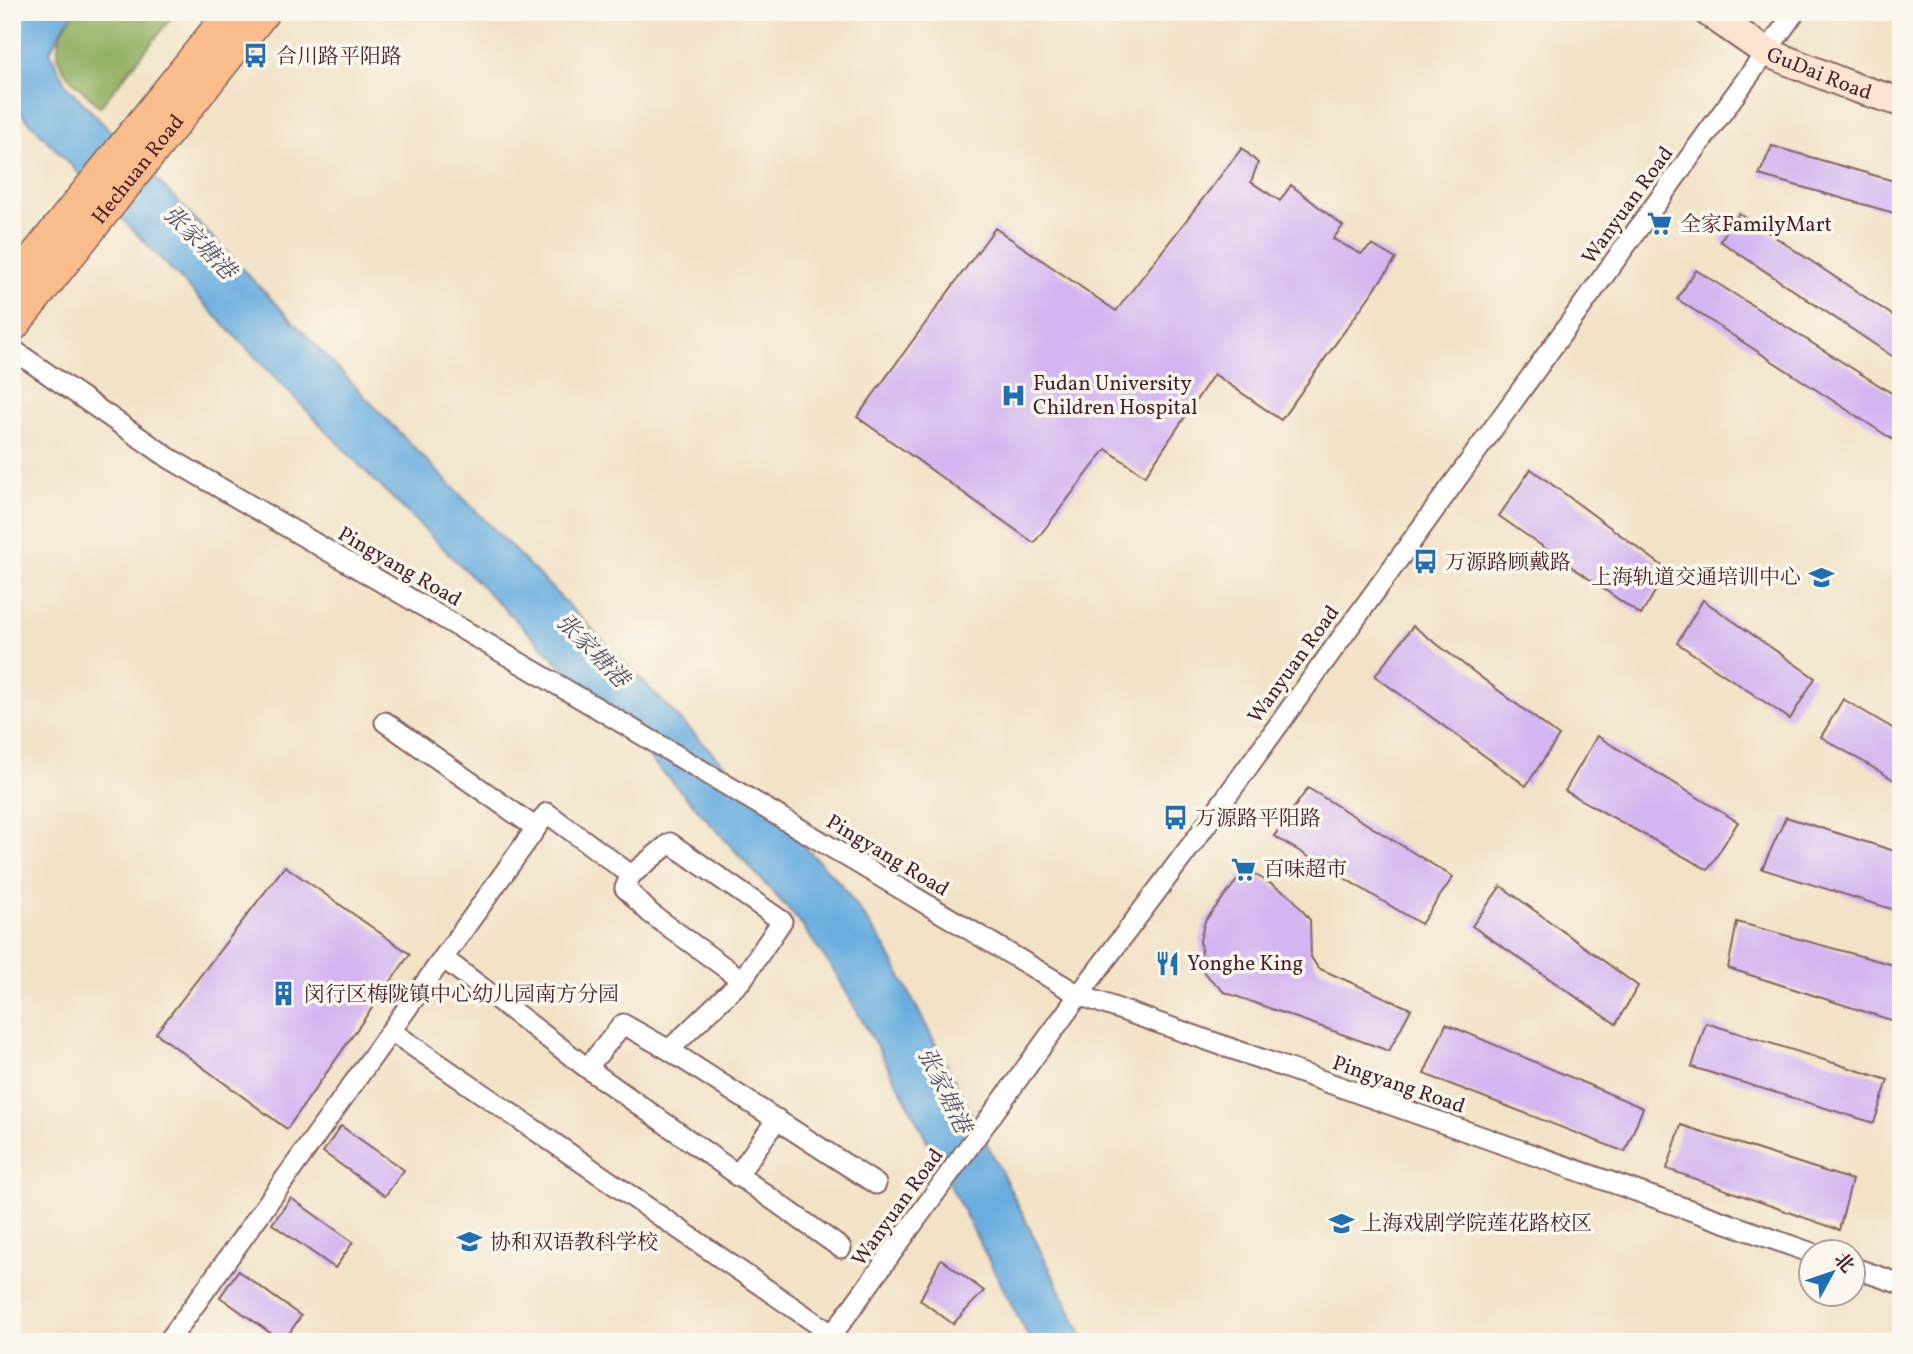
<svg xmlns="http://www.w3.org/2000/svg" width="1913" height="1354" font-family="Vollkorn,'Noto Serif SC',serif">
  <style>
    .forest { fill: #91b062; stroke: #6e6846; stroke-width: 2 }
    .water { fill: #6aaedf; stroke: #5a6685; stroke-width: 2 }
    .building { fill: #d3b5f1 }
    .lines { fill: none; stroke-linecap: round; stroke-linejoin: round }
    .minor-casing { stroke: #856361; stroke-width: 23 }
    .secondary-casing { stroke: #856361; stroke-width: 32 }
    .primary-casing { stroke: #856361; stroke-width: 35 }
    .minor { stroke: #fff; stroke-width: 19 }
    .secondary { stroke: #fde4d0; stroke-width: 28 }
    .primary { stroke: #f9bc8a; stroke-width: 32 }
    .labels { text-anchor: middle; stroke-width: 7; stroke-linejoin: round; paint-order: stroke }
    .poi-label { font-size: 21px; fill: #4a1f2b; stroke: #fbf7ec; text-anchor: start }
    .street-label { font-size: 21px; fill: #4a1f2b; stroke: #fbf7ec }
    .water-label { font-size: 23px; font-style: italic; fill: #55516a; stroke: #fbf7ec }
  </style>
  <rect width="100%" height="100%" fill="#fbf7ec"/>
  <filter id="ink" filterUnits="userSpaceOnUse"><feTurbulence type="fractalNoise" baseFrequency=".0143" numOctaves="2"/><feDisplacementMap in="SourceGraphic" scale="14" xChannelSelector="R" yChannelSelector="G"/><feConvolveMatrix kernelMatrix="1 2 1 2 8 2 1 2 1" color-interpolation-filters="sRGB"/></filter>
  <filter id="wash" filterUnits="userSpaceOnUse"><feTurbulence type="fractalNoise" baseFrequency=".00686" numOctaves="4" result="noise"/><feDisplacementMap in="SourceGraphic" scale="28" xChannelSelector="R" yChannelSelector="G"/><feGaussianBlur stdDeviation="1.57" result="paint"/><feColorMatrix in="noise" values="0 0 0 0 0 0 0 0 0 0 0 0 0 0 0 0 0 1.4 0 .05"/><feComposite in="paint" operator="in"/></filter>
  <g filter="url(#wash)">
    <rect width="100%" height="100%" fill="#f2e2c6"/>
    <path class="forest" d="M74,12H176L100,107C66,74 39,59 74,12Z"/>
    <path class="water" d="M12,12H74L62,29L50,51L66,85L392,425L840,883L885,946L1000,1169L1086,1342H1031L900,1088L835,972L798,920L691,802L549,653L361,467L17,109L12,111Z"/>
    <g id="blocks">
      <path class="building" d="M1772,146L1901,183V215L1759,175Z
        M1242,148L1258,163L1251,182L1280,201L1291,185L1343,226L1333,239L1361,254L1372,245L1396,259L1281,420L1214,374L1145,476L1106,449L1034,543L857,417L995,228L1116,311Z
        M1739,213L1901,321V362L1720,241Z
        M1696,270L1901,399V445L1677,299Z
        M1531,469L1668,570L1641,615L1499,516Z
        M1703,600L1815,678L1790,719L1677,643Z
        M1413,626L1559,736L1526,786L1375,676Z
        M1843,699L1901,733V784L1821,737Z
        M1597,736L1738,822L1708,870L1565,791Z
        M1308,788L1453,877L1421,924L1274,836Z
        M1786,817L1901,853V912L1762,869Z
        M285,866L410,954L287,1129L156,1033Z
        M1246,869L1291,896L1310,920L1311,957L1318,968L1411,1009L1389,1051L1224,992L1203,972L1200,940L1205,921Z
        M1501,886L1638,986L1616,1024L1472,926Z
        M1737,922L1901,967V1006L1894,1021L1728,968Z
        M1706,1023L1888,1080L1874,1123L1692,1067Z
        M1446,1024L1643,1108L1625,1152L1424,1074Z
        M1681,1125L1852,1180L1839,1230L1667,1169Z
        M341,1126L404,1170L385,1196L323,1152Z
        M291,1198L353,1242L335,1268L272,1224Z
        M941,1259L984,1291L953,1324L920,1300Z
        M238,1271L301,1316L283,1342L220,1297Z"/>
    </g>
  </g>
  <g filter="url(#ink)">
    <use href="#blocks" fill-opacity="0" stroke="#856361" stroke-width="2"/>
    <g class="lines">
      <defs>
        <path id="minor" d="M12,349L169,458L592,705L1079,995L1812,1253
          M385,722L536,828
          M670,843L782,921L742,980L650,913L625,888L631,875Z
          M443,958L587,1068L623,1024L669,1050L876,1184
          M391,1031L833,1335
          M669,1050L742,980
          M587,1068L841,1248
          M737,1176L777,1119
          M1854,1268L1901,1284
          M168,1342L547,813L631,875
          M827,1342L1079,995L1198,836L1795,12"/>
        <g id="secondary">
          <path id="s1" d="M1708,12L1766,52L1856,88L1901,102"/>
        </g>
        <g id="primary">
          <path d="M12,286L232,12"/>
          <path id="s2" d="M12,326L263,12"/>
        </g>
      </defs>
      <use href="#minor" class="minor-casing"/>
      <use href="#secondary" class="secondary-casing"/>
      <use href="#primary" class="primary-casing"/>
      <use href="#minor" class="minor"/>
      <use href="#secondary" class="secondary"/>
      <use href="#primary" class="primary"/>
    </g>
  </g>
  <defs>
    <symbol id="bus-bare" viewBox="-9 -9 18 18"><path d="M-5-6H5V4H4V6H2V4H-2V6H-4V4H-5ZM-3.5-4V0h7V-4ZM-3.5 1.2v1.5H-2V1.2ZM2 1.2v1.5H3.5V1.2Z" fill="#1f6fb2" stroke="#fbf7ec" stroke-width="2.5" paint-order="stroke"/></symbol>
    <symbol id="supermarket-bare" viewBox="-9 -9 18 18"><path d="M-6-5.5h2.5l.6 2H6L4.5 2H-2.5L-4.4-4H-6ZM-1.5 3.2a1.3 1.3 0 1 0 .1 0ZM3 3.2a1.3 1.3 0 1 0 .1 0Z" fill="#1f6fb2" stroke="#fbf7ec" stroke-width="2.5" paint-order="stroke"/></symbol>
    <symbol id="hospital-bare" viewBox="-9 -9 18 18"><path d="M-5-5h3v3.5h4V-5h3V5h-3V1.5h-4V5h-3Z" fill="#1f6fb2" stroke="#fbf7ec" stroke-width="2.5" paint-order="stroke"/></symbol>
    <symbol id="school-bare" viewBox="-9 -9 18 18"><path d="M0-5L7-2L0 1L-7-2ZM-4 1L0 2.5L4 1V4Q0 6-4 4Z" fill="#1f6fb2" stroke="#fbf7ec" stroke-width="2.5" paint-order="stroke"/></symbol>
    <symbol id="restaurant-bare" viewBox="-9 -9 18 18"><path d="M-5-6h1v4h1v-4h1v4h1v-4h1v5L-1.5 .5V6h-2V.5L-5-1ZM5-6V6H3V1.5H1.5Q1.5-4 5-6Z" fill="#1f6fb2" stroke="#fbf7ec" stroke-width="2.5" paint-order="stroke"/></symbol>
    <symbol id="building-bare" viewBox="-9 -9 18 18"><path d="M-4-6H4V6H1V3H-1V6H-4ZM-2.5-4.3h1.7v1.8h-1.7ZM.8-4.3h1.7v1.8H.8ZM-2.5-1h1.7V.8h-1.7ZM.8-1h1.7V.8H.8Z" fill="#1f6fb2" stroke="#fbf7ec" stroke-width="2.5" paint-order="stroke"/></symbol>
    <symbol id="university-bare" viewBox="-9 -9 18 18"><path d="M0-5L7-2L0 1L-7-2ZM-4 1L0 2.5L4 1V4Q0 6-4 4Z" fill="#1f6fb2" stroke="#fbf7ec" stroke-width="2.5" paint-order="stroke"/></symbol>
  </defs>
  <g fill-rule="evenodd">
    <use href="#bus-bare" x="238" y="38" width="35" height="35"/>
    <use href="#supermarket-bare" x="1642" y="206" width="35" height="35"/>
    <use href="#hospital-bare" x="996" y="378" width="35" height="35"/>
    <use href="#bus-bare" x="1408" y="544" width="35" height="35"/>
    <use href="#school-bare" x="1804" y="560" width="35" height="35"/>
    <use href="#bus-bare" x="1158" y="800" width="35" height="35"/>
    <use href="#supermarket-bare" x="1226" y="852" width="35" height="35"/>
    <use href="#restaurant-bare" x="1150" y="946" width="35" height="35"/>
    <use href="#building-bare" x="266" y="976" width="35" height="35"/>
    <use href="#university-bare" x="1324" y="1206" width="35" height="35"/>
    <use href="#school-bare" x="452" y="1224" width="35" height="35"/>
  </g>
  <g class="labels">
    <g class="poi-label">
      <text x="276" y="63">合川路平阳路</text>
      <text x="1680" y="231">全家FamilyMart</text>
      <text x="1033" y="390">Fudan University<tspan x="1033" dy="24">Children Hospital</tspan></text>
      <text x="1445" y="569">万源路顾戴路</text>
      <text x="1801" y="584" text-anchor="end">上海轨道交通培训中心</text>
      <text x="1195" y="825">万源路平阳路</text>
      <text x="1263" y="876">百味超市</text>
      <text x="1187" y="970">Yonghe King</text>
      <text x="304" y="1001">闵行区梅陇镇中心幼儿园南方分园</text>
      <text x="1361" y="1230">上海戏剧学院莲花路校区</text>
      <text x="490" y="1249">协和双语教科学校</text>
    </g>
    <g class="street-label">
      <text dy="7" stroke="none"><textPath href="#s1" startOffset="128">GuDai Road</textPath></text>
      <text dy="7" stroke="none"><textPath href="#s2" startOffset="201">Hechuan Road</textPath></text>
      <text transform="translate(1627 205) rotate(-54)" y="7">Wanyuan Road</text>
      <text transform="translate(400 566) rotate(30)" y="7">Pingyang Road</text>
      <text transform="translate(1293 664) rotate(-54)" y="7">Wanyuan Road</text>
      <text transform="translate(888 855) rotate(31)" y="7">Pingyang Road</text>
      <text transform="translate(1399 1084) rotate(19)" y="7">Pingyang Road</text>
      <text transform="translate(897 1207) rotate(-54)" y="7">Wanyuan Road</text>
    </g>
    <g class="water-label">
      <text transform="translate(200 242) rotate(46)" y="8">张家塘港</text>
      <text transform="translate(593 650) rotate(46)" y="8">张家塘港</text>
      <text transform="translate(945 1090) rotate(64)" y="8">张家塘港</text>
    </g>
  </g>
  <rect width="1913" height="1354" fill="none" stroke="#fbf7ec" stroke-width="42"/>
  <g transform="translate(1832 1273) rotate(50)"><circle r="33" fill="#fbf7ec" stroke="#b4a19f" stroke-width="2"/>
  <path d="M0-5L12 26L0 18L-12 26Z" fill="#1f6fb2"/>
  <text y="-10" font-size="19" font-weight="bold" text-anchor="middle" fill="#4a1f2b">北</text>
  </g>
</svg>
